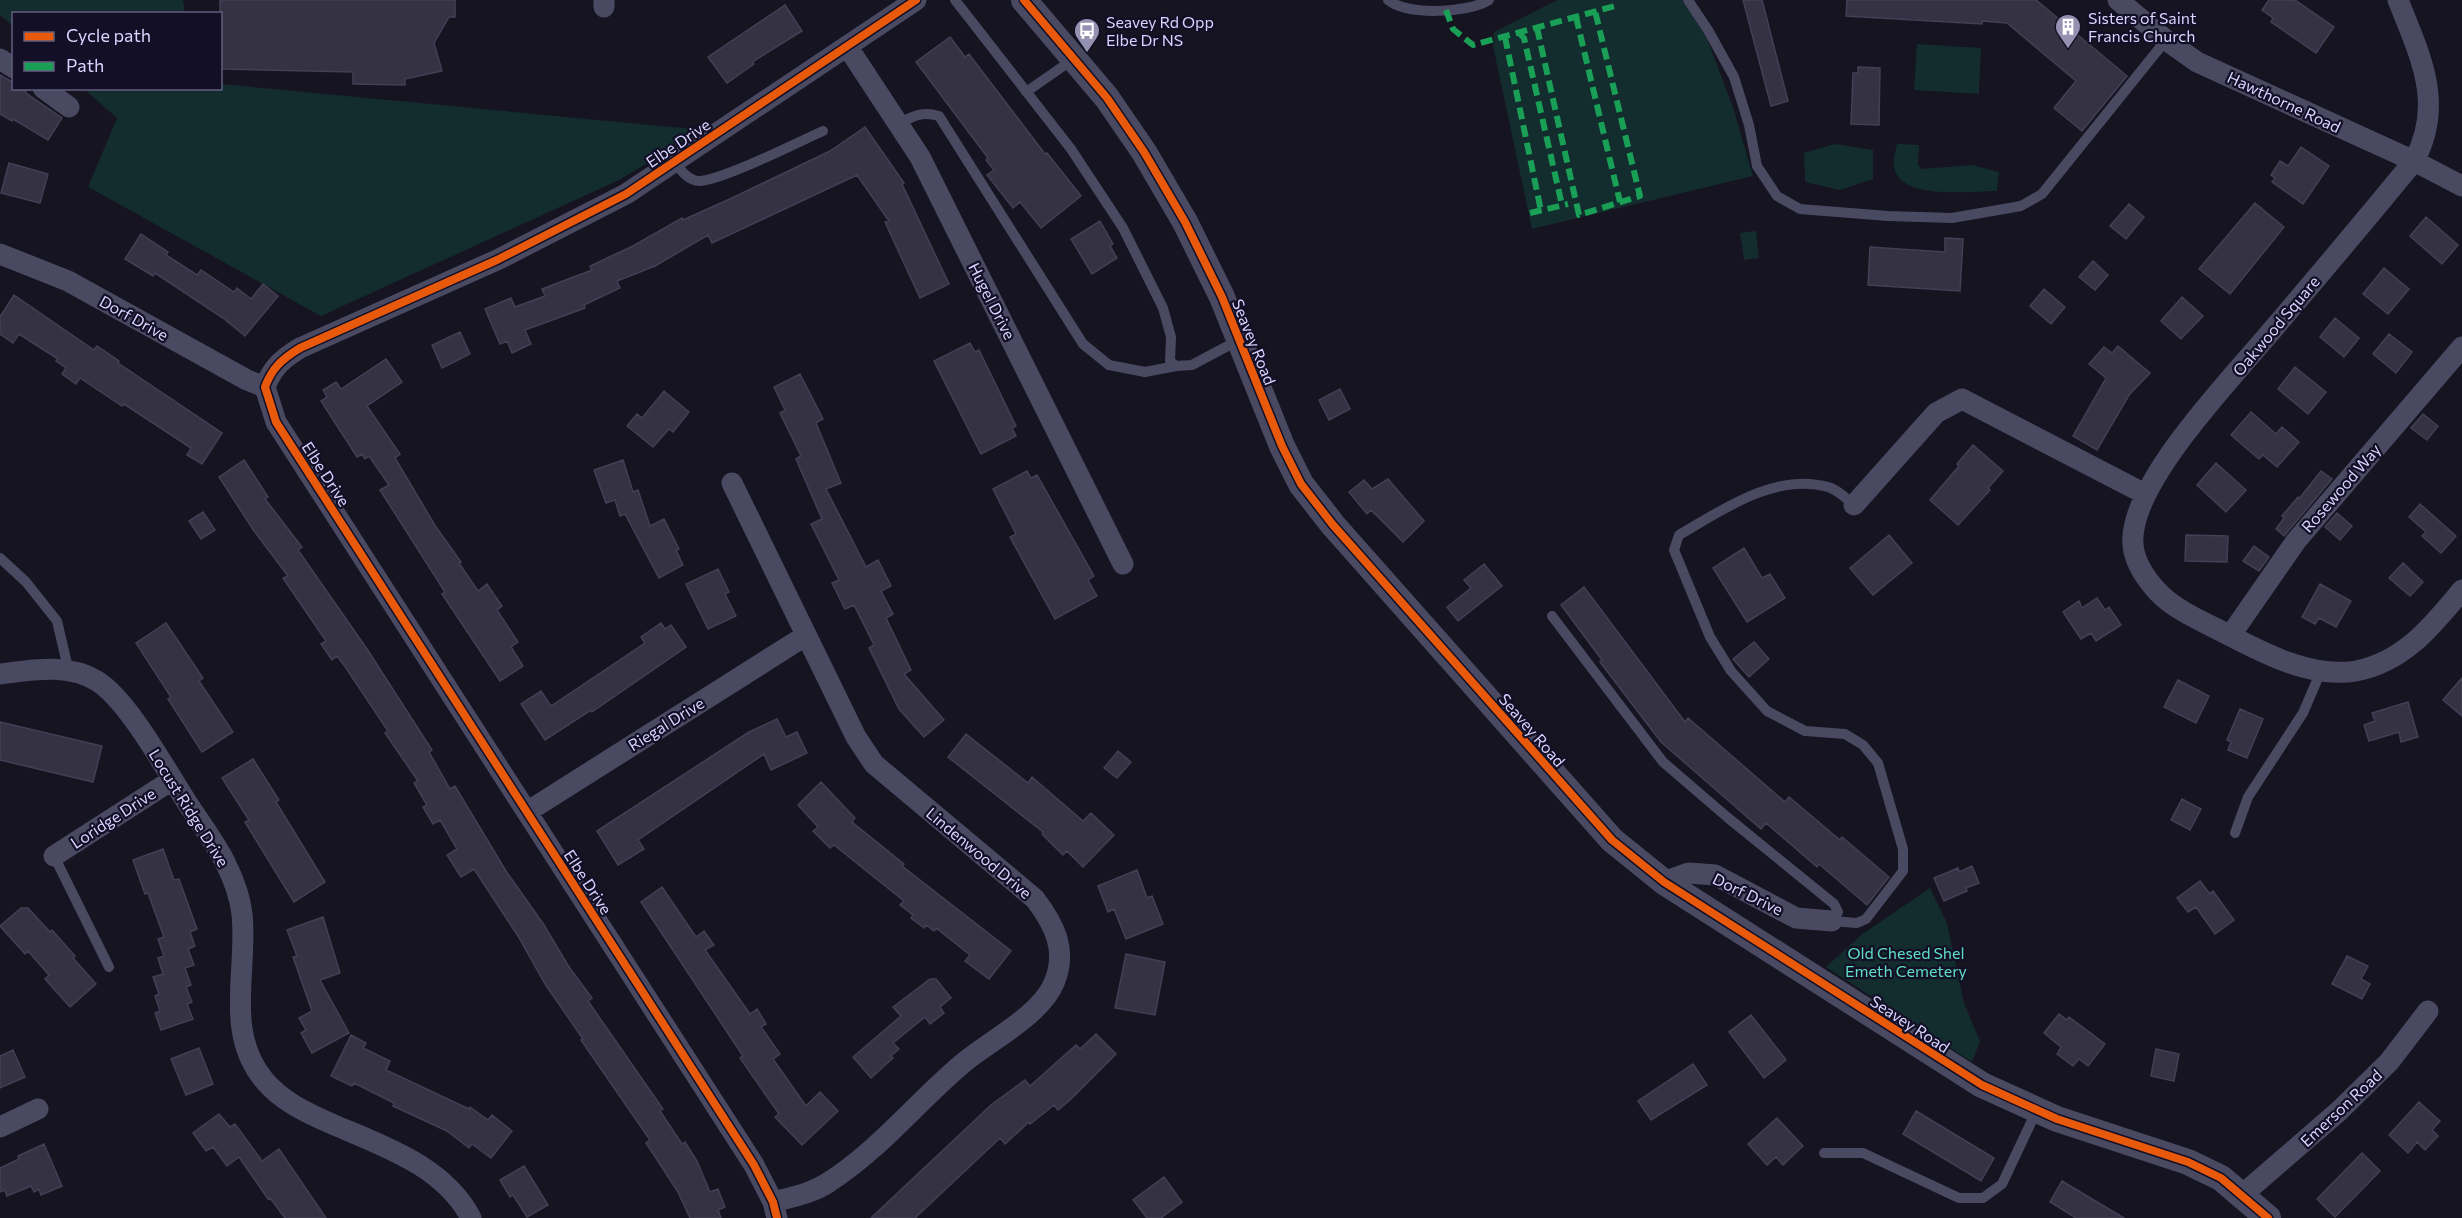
<svg xmlns="http://www.w3.org/2000/svg" width="2462" height="1218" font-family="Commissioner,sans-serif">
  <style>
    .green { fill: #132c2d }
    .building { fill: #343243; stroke: #433f54; stroke-width: 1.5 }
    .lines { fill: none; stroke-linecap: round; stroke-linejoin: round }
    .service { stroke: #4a4962; stroke-width: 10 }
    .minor { stroke: #4a4962; stroke-width: 21 }
    .tertiary { stroke: #4a4962; stroke-width: 26 }
    .quiet { stroke: #1a9f57; stroke-width: 6; stroke-dasharray: 12 6; stroke-linecap: butt }
    .cycleway-casing { stroke: #130f26; stroke-width: 11 }
    .cycleway { stroke: #e8590c; stroke-width: 8 }
    .labels { text-anchor: middle; stroke-width: 4.5; stroke-linejoin: round; paint-order: stroke }
    .poi-label { font-size: 16px; fill: #d9d4ff; stroke: #130f26; text-anchor: start }
    .street-label { font-size: 16px; fill: #d9d4ff; stroke: #130f26 }
    .park-label { font-size: 16px; fill: #5fe0c0; stroke: #130f26 }
  </style>
  <rect width="100%" height="100%" fill="#161421"/>
  <path class="green" d="M0,0H183L185,13L14,14L13,26L0,15Z
    M1557,0H1682L1703,28L1733,107L1753,176L1532,229L1493,46L1494,32Z
    M1917,44L1981,48L1979,94L1914,90Z
    M221,84L703,130L619,180L321,316L88,187L117,118L84,89L220,88Z
    M1835,144L1873,150V179L1840,190L1805,182L1804,153Z
    M1897,144L1919,145L1918,165L1922,169L1972,165L1999,172L1997,191C1972,191 1900,201 1894,167C1892,161 1896,150 1897,144Z
    M1756,231L1759,258L1744,260L1740,233Z
    M1930,888L1947,923L1964,1003L1980,1041L1972,1062L1826,967L1861,935Z"/>
  <path class="building" d="M220,0H455V17H449L434,43L442,71L405,79V85L353,84V72L220,69Z
    M1743,0H1762L1788,101L1771,106Z
    M1847,0H2036L2127,76L2082,131L2054,108L2076,81L2007,23L1982,21V24L1846,16Z
    M2269,0H2295L2334,27L2316,53L2271,22L2273,18L2262,10Z
    M785,5L802,31L752,62L754,64L727,83L708,57Z
    M950,37L965,57L969,54L1045,154L1047,153L1081,196L1041,228L1020,202L1013,208L987,175L994,170L986,160L988,158L916,62Z
    M1858,67L1880,68L1879,125L1851,124L1853,73H1858Z
    M0,75L14,83V88L26,91V93L62,118L48,140L13,119L12,121L0,114Z
    M865,127L904,183L902,184L949,284L920,298L885,222L889,221L857,175L712,243L708,235L655,266L617,281L620,288L584,305L585,308L525,330L531,344L512,353L507,341L500,344L485,309L511,298L515,307L545,296L542,289L592,270L590,266L633,246L682,218L683,220L732,198L830,151Z
    M2301,147L2329,166L2303,204L2272,182L2275,178L2271,175L2280,161L2288,166Z
    M9,163L48,174L40,203L1,193Z
    M2255,203L2284,227L2230,294L2199,269Z
    M2129,204L2144,217L2126,239L2110,226Z
    M2426,217L2458,245L2442,264L2410,236Z
    M1100,221L1113,244L1110,246L1117,258L1092,274L1071,239Z
    M141,234L168,252L166,255L197,275L201,270L234,292L237,288L251,299L263,284L278,296L245,336L223,318L155,273L153,276L125,259Z
    M1945,238L1963,239L1960,291L1868,285L1870,247L1945,252Z
    M2093,261L2108,275L2095,290L2079,277Z
    M2384,268L2409,289L2388,314L2363,294Z
    M2044,289L2065,307L2051,324L2030,306Z
    M14,295L94,350L97,346L119,361L118,363L222,433L202,464L187,455L191,448L124,404L122,406L80,378L76,384L62,374L66,368L56,361L58,359L19,334L13,343L0,334V317Z
    M2182,297L2203,316L2181,339L2161,321Z
    M2335,318L2359,338L2344,357L2320,337Z
    M460,332L470,354L442,368L432,345Z
    M2389,334L2412,352L2396,373L2373,354Z
    M970,343L975,352L979,350L1016,426L1012,428L1016,436L981,454L934,361Z
    M2118,346L2150,373L2129,395L2097,450L2073,436L2106,378L2089,364L2104,347L2112,353Z
    M386,359L402,382L367,406L400,454L395,458L436,527L461,562L459,563L478,591L487,584L502,606L497,610L518,642L511,647L523,666L500,681L442,594L445,592L380,490L389,485L369,456L365,459L362,454L357,457L321,401L327,397L323,390L336,382L341,389Z
    M2295,367L2326,392L2308,414L2278,389Z
    M800,374L823,419L816,423L841,483L826,489L866,567L878,560L891,586L881,591L893,614L886,618L911,670L904,674L944,720L924,737L899,709L869,648L874,645L854,605L845,609L832,583L839,580L811,524L822,519L796,459L801,456L780,413L785,410L774,387Z
    M1340,389L1350,409L1329,420L1319,400Z
    M664,391L689,412L673,432L669,429L653,447L627,426L637,414L642,418Z
    M2251,412L2276,434L2282,427L2299,442L2277,467L2263,455L2259,459L2231,435Z
    M2423,414L2438,426L2427,440L2411,428Z
    M1973,445L2003,471L1988,488L1990,490L1958,525L1930,500L1959,466L1957,464Z
    M244,460L268,497L265,499L302,547L298,550L367,649L432,750L429,752L450,789L455,786L506,871L544,925L569,967L592,998L588,1001L663,1109L660,1111L682,1144L685,1142L697,1161L710,1192L718,1189L725,1207L718,1210L721,1218H690L678,1192L646,1143L650,1140L581,1040L583,1039L545,984L518,936L474,869L461,877L447,855L457,849L440,820L433,824L423,807L427,805L414,783L418,781L385,733L388,731L344,665L337,656L332,660L321,644L326,641L283,578L288,576L254,531L219,477Z
    M623,460L633,492L638,490L650,526L664,519L679,549L676,550L683,565L659,578L625,514L620,516L615,500L606,503L594,470Z
    M2216,463L2246,490L2226,512L2197,485Z
    M1027,471L1031,478L1037,475L1094,576L1088,580L1097,596L1055,619L1010,537L1016,534L993,489Z
    M2321,471L2332,479L2284,536L2276,529L2284,518L2282,516L2298,497L2299,499Z
    M1388,479L1424,521L1403,542L1371,510L1367,514L1349,492L1364,480L1372,489Z
    M2420,504L2456,536L2441,553L2422,536L2426,532L2409,517Z
    M203,512L215,530L201,539L189,521Z
    M2337,513L2352,526L2340,540L2325,527Z
    M1889,535L1912,563L1873,595L1850,568Z
    M2186,535L2228,536L2227,562L2185,561Z
    M2254,546L2269,557L2259,571L2243,561Z
    M1744,548L1762,578L1770,574L1785,598L1747,622L1713,568Z
    M2403,563L2423,582L2410,596L2389,578Z
    M1484,564L1502,586L1458,621L1447,607L1471,588L1464,580Z
    M718,569L729,592L725,594L736,616L708,629L686,584Z
    M2320,584L2351,601L2336,627L2319,618L2315,624L2302,617Z
    M1584,587L1685,722L1688,718L1785,802L1789,797L1840,840L1842,837L1889,877L1867,905L1819,864L1817,867L1766,823L1761,829L1661,742L1600,662L1602,660L1561,605Z
    M2097,598L2105,610L2109,607L2121,625L2096,641L2091,633L2081,639L2063,612L2079,601L2082,608Z
    M166,623L203,678L199,681L233,732L202,752L168,699L171,697L136,643Z
    M661,623L665,629L671,625L686,647L592,712L591,710L545,740L521,704L541,691L551,706L645,643L641,637Z
    M1754,642L1769,659L1749,677L1733,659Z
    M2462,678V716L2443,700Z
    M2178,680L2209,696L2196,723L2164,707Z
    M2408,702L2418,737L2401,742L2399,732L2369,741L2364,725L2375,721L2372,713Z
    M2240,709L2263,719L2247,758L2228,750L2231,742L2227,740Z
    M777,719L786,737L797,732L807,753L771,770L764,754L638,840L644,849L618,865L597,831L749,732Z
    M0,722L102,746L93,782L0,760Z
    M966,734L1028,783L1032,777L1083,821L1091,813L1114,835L1083,867L1067,851L1063,855L1042,834L1043,832L948,757Z
    M1118,751L1131,762L1117,778L1104,768Z
    M253,759L279,800L276,802L325,882L294,902L245,822L249,820L222,778Z
    M821,782L855,818L852,822L904,864L902,866L1011,951L989,979L965,961L970,955L936,928L934,931L926,925L924,928L911,918L913,915L900,905L904,901L834,845L830,848L813,831L818,827L798,805Z
    M2182,799L2201,809L2190,830L2171,820Z
    M163,849L174,880L179,879L197,929L190,932L195,946L188,949L194,965L185,968L191,985L186,987L192,1002L187,1004L193,1019L161,1030L155,1013L160,1011L155,996L159,994L153,977L163,974L158,958L164,956L158,939L164,937L148,893L145,894L133,860Z
    M1972,866L1979,883L1966,888L1967,891L1944,901L1934,878L1958,868L1959,872Z
    M1137,870L1147,898L1152,896L1163,924L1126,939L1114,909L1108,912L1098,886Z
    M2200,881L2210,894L2213,891L2234,920L2215,934L2196,907L2188,912L2177,898Z
    M662,887L696,937L704,931L714,945L705,950L750,1014L757,1009L766,1024L761,1027L780,1054L773,1059L806,1106L820,1092L838,1111L802,1145L775,1117L779,1114L740,1058L743,1056L641,902Z
    M21,908H28L50,932L52,930L75,956L73,958L96,984L70,1007L45,979L49,975L28,951L25,954L0,926Z
    M323,917L340,973L320,980L349,1033L312,1053L301,1033L306,1030L299,1018L312,1011L293,957L297,956L287,930Z
    M1126,954L1165,962L1155,1015L1115,1008Z
    M2347,956L2368,966L2361,979L2370,984L2362,999L2332,984Z
    M930,979H936L951,998L940,1007L944,1013L930,1024L925,1017L893,1043L899,1049L891,1056L893,1058L871,1078L853,1057L901,1016L893,1007Z
    M2059,1014L2067,1020L2069,1017L2105,1044L2088,1066L2079,1059L2073,1066L2057,1054L2061,1047L2044,1033Z
    M1751,1015L1786,1060L1764,1078L1729,1032Z
    M1096,1034L1116,1054L1070,1100L1058,1110L1054,1105L1030,1124L1029,1122L1005,1144L1000,1138L915,1218H871L991,1105L1025,1080L1030,1086L1076,1045L1080,1049Z
    M351,1035L366,1043L363,1048L390,1061L386,1070L469,1109L470,1107L488,1120L492,1115L512,1131L491,1158L472,1144L469,1148L447,1131L393,1106L394,1103L354,1083L352,1086L331,1076Z
    M199,1048L213,1084L186,1095L171,1059Z
    M2156,1049L2179,1054L2174,1081L2151,1076Z
    M13,1050L25,1077L0,1088V1056Z
    M1693,1064L1707,1085L1651,1120L1638,1101Z
    M2419,1102L2440,1121L2432,1130L2438,1136L2425,1150L2417,1142L2408,1153L2389,1135Z
    M1916,1111L1994,1158L1981,1181L1903,1134Z
    M219,1114L230,1127L235,1124L262,1161L279,1149L326,1218H285L270,1198L268,1199L239,1157L227,1166L213,1147L206,1151L193,1133Z
    M1777,1118L1803,1146L1783,1165L1776,1157L1767,1165L1748,1144Z
    M44,1144L62,1186L41,1195L39,1189L34,1192L31,1186L7,1196L5,1190L0,1192V1168L19,1159L18,1156Z
    M2362,1153L2380,1171L2335,1217L2317,1199Z
    M524,1166L548,1205L527,1217L513,1195L510,1197L500,1180Z
    M1164,1177L1182,1202L1161,1218H1147L1133,1200Z
    M2062,1181L2124,1218H2076L2050,1202Z"/>
  <g class="lines">
    <path class="service" d="M955,0L1071,149L1123,228L1163,308L1171,337L1170,361L1176,366L1192,365L1239,340
      M1388,0C1407,16 1469,13 1489,0
      M1688,0L1708,30L1734,77L1749,125L1757,166L1777,196L1800,209L1888,216L1952,218L2021,206L2042,194L2166,40
      M1026,92L1075,58
      M898,124C913,116 922,111 939,116L1083,344L1109,365L1145,372L1176,366
      M674,162C680,169 688,181 699,181C721,181 798,142 823,131
      M0,558L26,582L57,621L69,672
      M1552,616L1663,762L1727,817L1834,904L1838,912L1832,921
      M2235,833L2248,797L2303,713L2321,671
      M54,856L109,967
      M1832,921L1857,923L1866,919L1903,871V849L1878,763L1863,745L1845,734L1805,731L1767,711L1731,671L1710,637L1674,550L1679,535C1722,510 1776,472 1828,487C1837,489 1847,499 1854,505
      M1824,1153H1863L1959,1198H1983L2002,1184L2037,1110"/>
    <path class="minor" d="M2118,0L2166,40L2197,62L2414,161L2462,186
      M2398,0C2420,56 2445,103 2414,161C2368,217 2321,273 2274,328C2234,376 2137,475 2133,536C2131,557 2144,577 2158,592C2174,609 2199,620 2219,630C2260,651 2309,679 2356,671C2404,662 2432,626 2462,590
      M604,7V0
      M847,46L920,157L1123,564
      M0,59L14,68
      M43,88L69,107
      M0,254L68,281L247,380L265,387
      M732,483L856,737L874,764L1035,899C1054,924 1068,950 1054,983C1040,1016 989,1041 962,1064C917,1102 879,1150 829,1182C813,1193 792,1197 773,1202
      M1854,505L1936,413L1962,399L2145,494
      M2230,636L2296,541L2462,347
      M0,674C33,670 67,663 97,681C128,700 166,770 186,801C199,821 214,841 225,862C233,878 240,896 242,914C248,970 224,1032 264,1080C281,1101 307,1113 332,1124C383,1146 444,1166 471,1218
      M527,812L805,636
      M54,856L172,780
      M1664,882L1689,873L1715,875L1796,918L1832,921
      M0,1127L38,1109
      M2242,1195L2339,1111L2389,1062L2428,1011
      M777,1218L773,1202L754,1165L276,422L265,387C272,368 282,359 300,348L497,260L626,194L916,0"/>
    <path class="tertiary" d="M1024,0L1107,98L1144,152L1185,222L1222,297L1282,446L1301,484L1333,525L1612,840L1664,882L1982,1085L2057,1119L2188,1162L2221,1178L2268,1218"/>
    <path class="quiet" d="M1446,10L1453,29L1473,45L1615,6
      M1576,17L1620,202
      M1537,28L1579,215L1640,196L1595,11
      M1519,33L1524,38L1562,205
      M1505,37L1541,211
      M1530,213L1568,204"/>
    <defs>
      <path id="cycleway" d="M1024,0L1107,98L1144,152L1185,222L1222,297L1282,446L1301,484L1333,525L1612,840L1664,882L1982,1085L2057,1119L2188,1162L2221,1178L2268,1218
        M777,1218L773,1202L754,1165L276,422L265,387C272,368 282,359 300,348L497,260L626,194L916,0"/>
    </defs>
    <use href="#cycleway" class="cycleway-casing"/>
    <use href="#cycleway" class="cycleway"/>
  </g>
  <defs>
    <symbol id="building-pin" viewBox="-11 -11 22 30"><path d="M0 17L-7.5 6A9.5 9.5 0 1 1 7.5 6Z" fill="#9591b1" stroke="#130f26"/><path d="M-4-6H4V6H1V3H-1V6H-4ZM-2.5-4.3h1.7v1.8h-1.7ZM.8-4.3h1.7v1.8H.8ZM-2.5-1h1.7V.8h-1.7ZM.8-1h1.7V.8H.8Z" fill="#fff"/></symbol>
    <symbol id="bus-pin" viewBox="-11 -11 22 30"><path d="M0 17L-7.5 6A9.5 9.5 0 1 1 7.5 6Z" fill="#9591b1" stroke="#130f26"/><path d="M-5-6H5V4H4V6H2V4H-2V6H-4V4H-5ZM-3.5-4V0h7V-4ZM-3.5 1.2v1.5H-2V1.2ZM2 1.2v1.5H3.5V1.2Z" fill="#fff"/></symbol>
  </defs>
  <g fill-rule="evenodd">
    <use href="#building-pin" x="2053" y="12" width="30" height="40"/>
    <use href="#bus-pin" x="1072" y="16" width="30" height="40"/>
  </g>
  <g class="labels">
    <g class="poi-label">
      <text x="2088" y="24">Sisters of Saint<tspan x="2088" dy="18">Francis Church</tspan></text>
      <text x="1106" y="28">Seavey Rd Opp<tspan x="1106" dy="18">Elbe Dr NS</tspan></text>
    </g>
    <g class="street-label">
      <text transform="translate(2284 102) rotate(25)" y="6">Hawthorne Road</text>
      <text transform="translate(678 143) rotate(-34)" y="6">Elbe Drive</text>
      <text transform="translate(992 301) rotate(63)" y="6">Hugel Drive</text>
      <text transform="translate(134 318) rotate(29)" y="6">Dorf Drive</text>
      <text transform="translate(2276 326) rotate(-50)" y="6">Oakwood Square</text>
      <text transform="translate(1254 342) rotate(68)" y="6">Seavey Road</text>
      <text transform="translate(326 474) rotate(57)" y="6">Elbe Drive</text>
      <text transform="translate(2341 488) rotate(-49)" y="6">Rosewood Way</text>
      <text transform="translate(666 724) rotate(-32)" y="6">Riegal Drive</text>
      <text transform="translate(1532 730) rotate(49)" y="6">Seavey Road</text>
      <text transform="translate(189 808) rotate(58)" y="6">Locust Ridge Drive</text>
      <text transform="translate(113 818) rotate(-33)" y="6">Loridge Drive</text>
      <text transform="translate(979 853) rotate(40)" y="6">Lindenwood Drive</text>
      <text transform="translate(588 882) rotate(57)" y="6">Elbe Drive</text>
      <text transform="translate(1748 894) rotate(26)" y="6">Dorf Drive</text>
      <text transform="translate(1910 1024) rotate(33)" y="6">Seavey Road</text>
      <text transform="translate(2341 1108) rotate(-43)" y="6">Emerson Road</text>
    </g>
    <g class="park-label">
      <text x="1906" y="959">Old Chesed Shel<tspan x="1906" dy="18">Emeth Cemetery</tspan></text>
    </g>
  </g>
  <rect x="12" y="12" width="210" height="78" fill="#130f26" stroke="#625e7d" stroke-width="1.5"/>
  <rect x="24" y="32" width="30" height="9" fill="#e8590c" stroke="#625e7d" stroke-width="1.5"/>
  <text x="66" y="42" font-size="18" fill="#d9d4ff">Cycle path</text>
  <rect x="24" y="62" width="30" height="9" fill="#1a9f57" stroke="#625e7d" stroke-width="1.5"/>
  <text x="66" y="72" font-size="18" fill="#d9d4ff">Path</text>
</svg>
